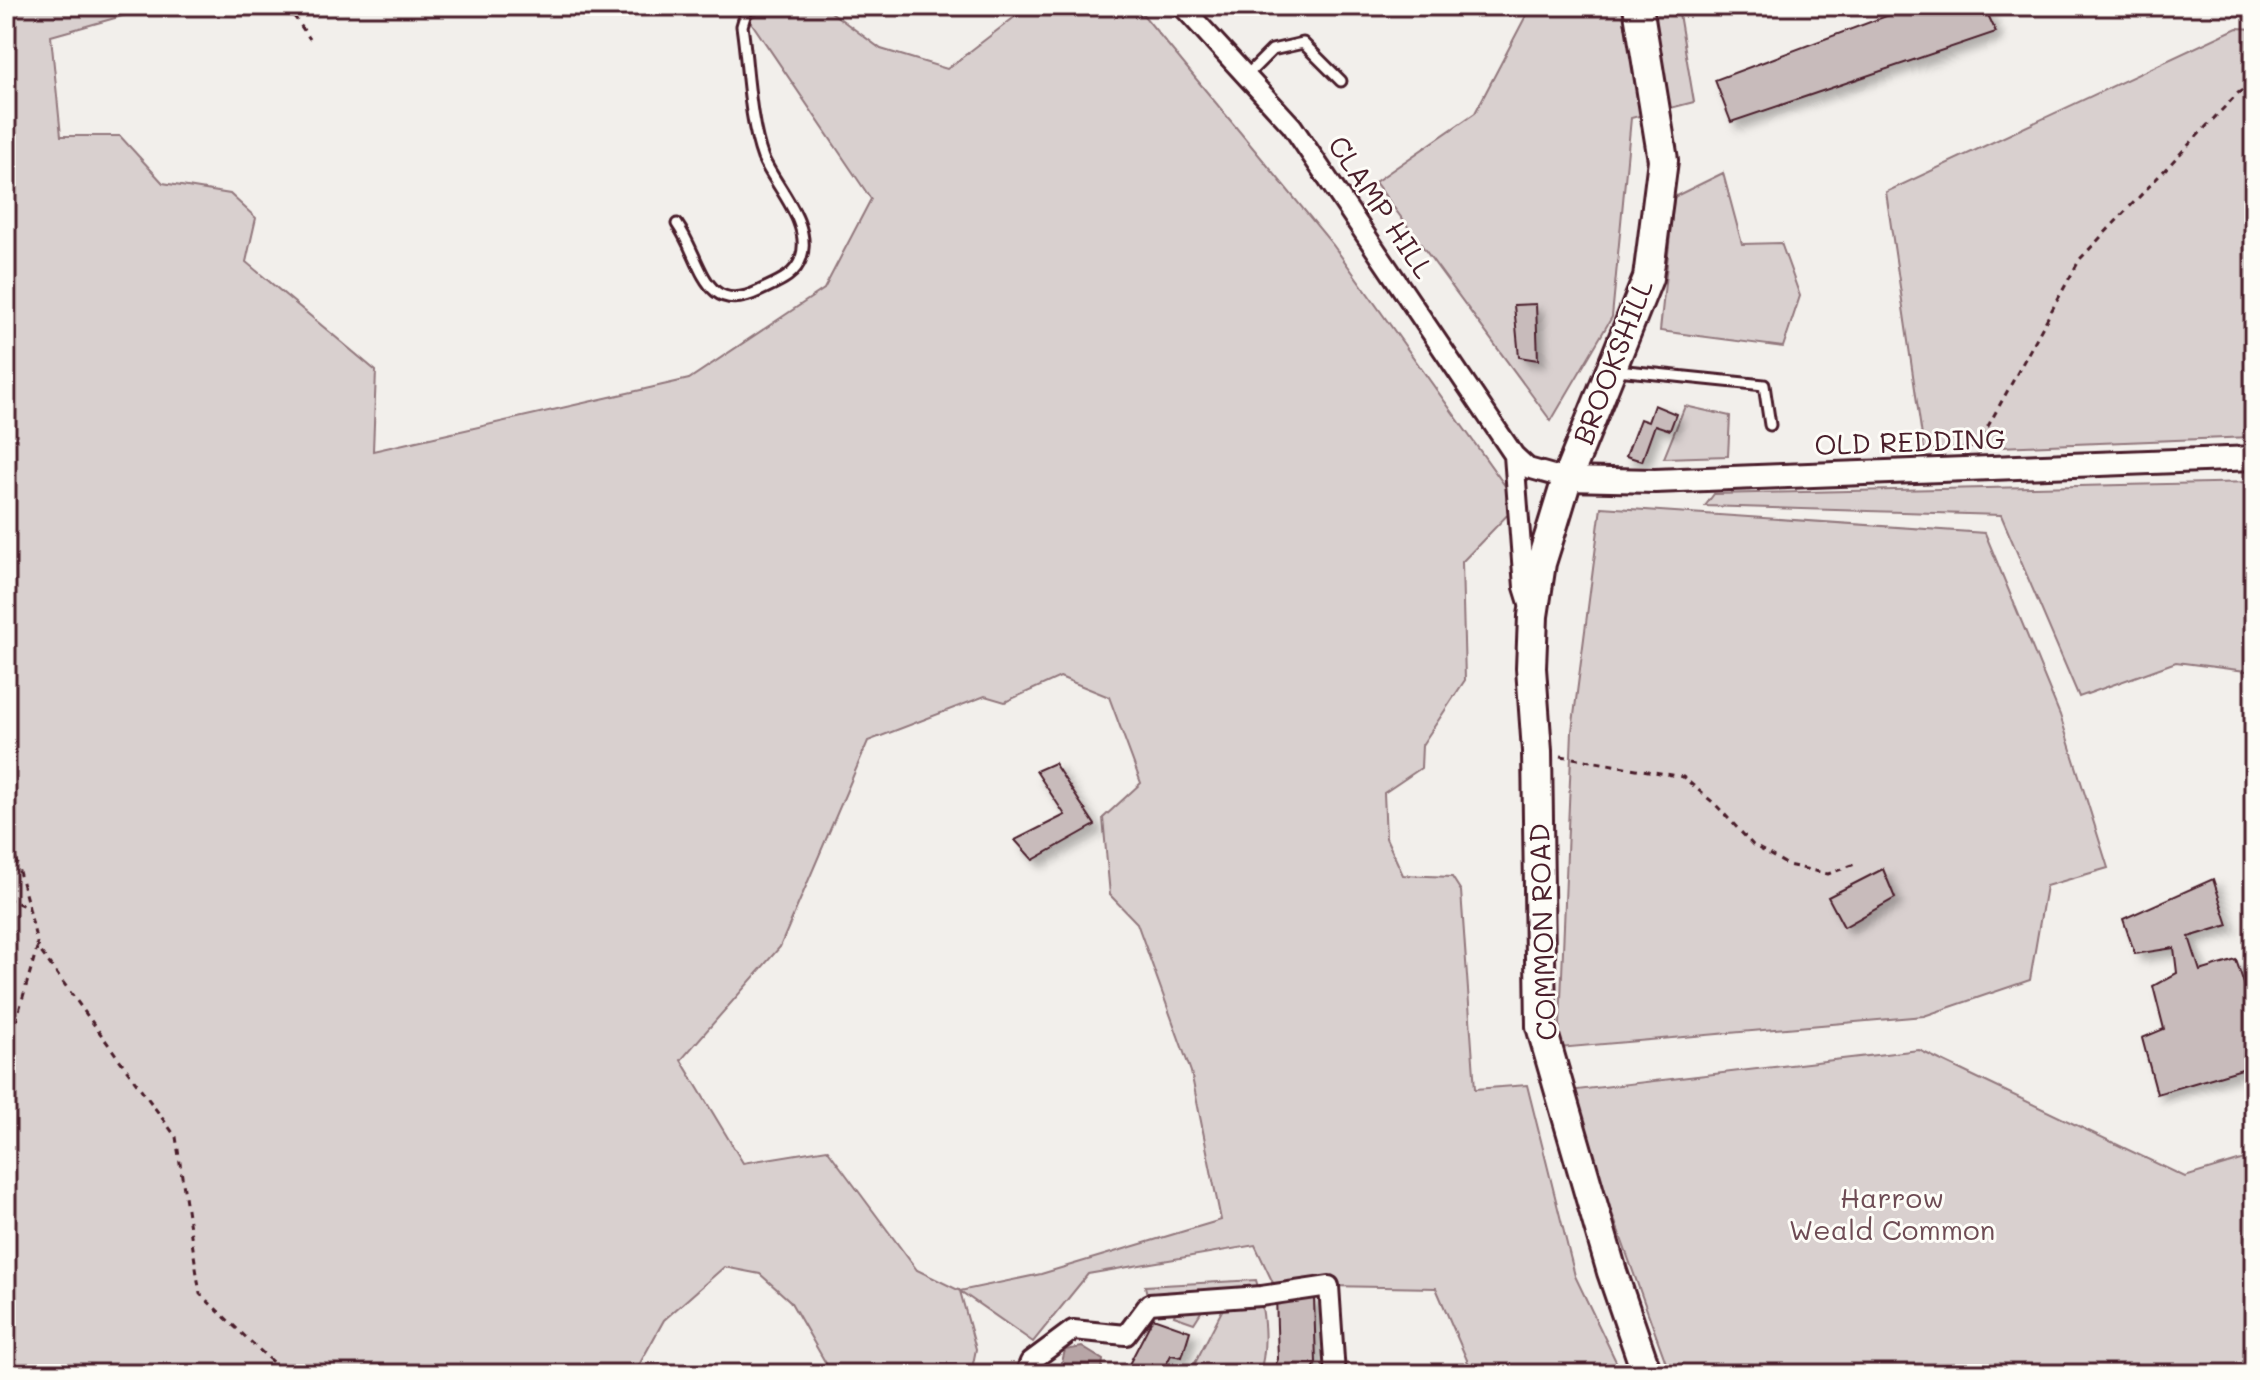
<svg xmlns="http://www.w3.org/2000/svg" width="2260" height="1380" font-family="Mali,sans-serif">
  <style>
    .green { fill: #d9d0cf; stroke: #92787d; stroke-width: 2; fill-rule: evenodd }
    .water { fill: #b7a5a6; stroke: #8b6f75; stroke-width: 2 }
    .building { fill: #c8bbbb; stroke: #4a1f2b; stroke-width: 2; filter: url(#shadow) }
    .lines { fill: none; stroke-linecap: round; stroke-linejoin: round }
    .service-casing { stroke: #4a1f2b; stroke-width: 15 }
    .minor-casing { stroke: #4a1f2b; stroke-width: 24 }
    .tertiary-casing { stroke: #4a1f2b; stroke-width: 28 }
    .primary-casing { stroke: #4a1f2b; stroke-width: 34 }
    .path { stroke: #4a1f2b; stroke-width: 3; stroke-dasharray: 6 6; stroke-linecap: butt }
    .service { stroke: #fdfcf7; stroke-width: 9 }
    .minor { stroke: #fdfcf7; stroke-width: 18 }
    .tertiary { stroke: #fdfcf7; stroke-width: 22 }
    .primary { stroke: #fdfcf7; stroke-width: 28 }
    .labels { text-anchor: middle; stroke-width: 6; stroke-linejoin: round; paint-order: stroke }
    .street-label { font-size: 28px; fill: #4a1f2b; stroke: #fdfcf7 }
    .park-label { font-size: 28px; fill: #6e4b54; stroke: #fdfcf7 }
  </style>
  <defs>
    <filter id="shadow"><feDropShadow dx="7" dy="7" stdDeviation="4" flood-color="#0004"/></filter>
  </defs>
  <rect width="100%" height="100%" fill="#f2efeb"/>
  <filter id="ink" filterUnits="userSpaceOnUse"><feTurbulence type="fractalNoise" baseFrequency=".0125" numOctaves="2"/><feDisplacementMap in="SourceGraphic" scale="16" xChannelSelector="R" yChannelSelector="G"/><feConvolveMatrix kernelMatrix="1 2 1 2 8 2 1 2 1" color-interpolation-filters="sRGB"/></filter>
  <g filter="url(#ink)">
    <path class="green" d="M6,6H146L147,9L51,36L61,136H120L163,183L230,194L256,218L246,262L376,371L373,451L689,379L824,289L871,199L749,19L770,6H823L881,49L947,69L1029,6H1136L1333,245L1518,504L1462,562L1465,680L1422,745L1421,768L1384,793L1386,838L1403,875L1452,877L1461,891L1475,1089L1527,1085L1575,1276L1622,1374H1473L1436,1288L1274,1285L1255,1245L1088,1274L1033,1342L960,1291L976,1349L971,1374H832L790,1301L760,1274L724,1267L664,1320L634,1374H6ZM1060,677L1109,697L1141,783L1103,818L1110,895L1137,923L1191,1072L1221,1220L1041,1274L960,1291L917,1270L827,1149L743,1163L681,1060L780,947L868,741L985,696L1005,702Z
      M1531,6H1698L1679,14L1694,102L1631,118L1612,317L1551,421L1375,182L1475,113Z
      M2237,28L2254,29L2251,437L1924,450L1886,192Z
      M1723,173L1742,244L1781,243L1800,296L1783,347L1660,331L1674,197Z
      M1685,406L1730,416L1728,456L1664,458Z
      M2254,482V672L2176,662L2079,697L2001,515L1705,506L1714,494Z
      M1601,507L1985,533L2060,715L2108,868L2046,886L2030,980L1924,1016L1559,1048L1572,731Z
      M1919,1050L2185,1177L2254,1156V1374H1670L1568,1091Z
      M1256,1280C1264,1307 1269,1348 1259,1374H1177L1179,1368L1193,1367L1228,1299L1180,1303L1201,1312L1194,1323L1174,1316L1178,1302L1149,1304L1145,1286Z"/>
    <path class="water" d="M1082,1347L1103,1360L1101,1374H1059L1065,1350Z"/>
    <path class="building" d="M1913,6H1984L1996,32L1731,122L1715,80Z
      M1536,304L1538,360L1519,357L1514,305Z
      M1654,405L1676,414L1670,430L1655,425L1642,461L1626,456L1640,419L1648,422Z
      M1054,763L1095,825L1033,860L1015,840L1065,815L1036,771Z
      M1883,869L1895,898L1844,927L1828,897Z
      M2213,879L2228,925L2189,937L2200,971L2236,960L2254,1013V1072L2242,1069L2157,1094L2142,1038L2164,1029L2153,986L2177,973L2174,948L2135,954L2123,919Z
      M1276,1295L1314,1297L1316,1363L1311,1374H1272L1278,1359Z
      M1153,1318L1190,1331L1182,1357L1171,1355L1161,1374H1124Z"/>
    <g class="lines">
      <defs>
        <path id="service" d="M1246,76L1272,50L1303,43L1341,81
          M677,224C702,259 703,318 759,291C775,283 795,277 801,258C813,224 775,186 763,158C749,121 748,65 742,26L748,6
          M1617,370L1764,385L1770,425"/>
        <path id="minor" d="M1182,6L1292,126L1514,455L1528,468L1567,479
          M1514,455L1524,587L1529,603
          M1025,1374L1030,1362L1073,1330L1126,1335L1149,1304L1261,1296L1329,1286L1335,1374"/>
        <path id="tertiary" d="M1567,479L1655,481L2254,458"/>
        <path id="primary" d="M1638,6L1663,160L1648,278L1567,479L1552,528L1541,563L1533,616L1531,668L1537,751L1541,1026L1612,1272L1647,1374"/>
      </defs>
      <use href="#service" class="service-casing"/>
      <use href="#minor" class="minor-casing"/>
      <use href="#tertiary" class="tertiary-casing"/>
      <use href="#primary" class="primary-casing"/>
      <path class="path" d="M287,6L310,39
        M1976,448L2080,259L2238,93L2254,83
        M1561,756L1683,777L1716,805L1753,845L1788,865L1828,874L1855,864
        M6,824L29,908
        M6,898L29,908L38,948L176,1137L200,1294L285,1374
        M6,1056L37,948"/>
      <use href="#service" class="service"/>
      <use href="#minor" class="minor"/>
      <use href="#tertiary" class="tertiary"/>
      <use href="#primary" class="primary"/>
    </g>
  </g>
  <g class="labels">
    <g class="street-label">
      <text transform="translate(1381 207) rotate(56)" y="10">CLAMP HILL</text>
      <text transform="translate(1613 362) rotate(-69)" y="10">BROOKSHILL</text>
      <text transform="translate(1910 442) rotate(-2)" y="10">OLD REDDING</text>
      <text transform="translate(1543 932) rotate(-92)" y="10">COMMON ROAD</text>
    </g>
    <g class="park-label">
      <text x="1892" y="1208">Harrow<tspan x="1892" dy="32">Weald Common</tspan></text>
    </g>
  </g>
  <rect width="2260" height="1380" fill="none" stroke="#fdfcf7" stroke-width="32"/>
  <rect x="16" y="16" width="2228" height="1348" fill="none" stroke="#4a1f2b" stroke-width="3" filter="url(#ink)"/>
</svg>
